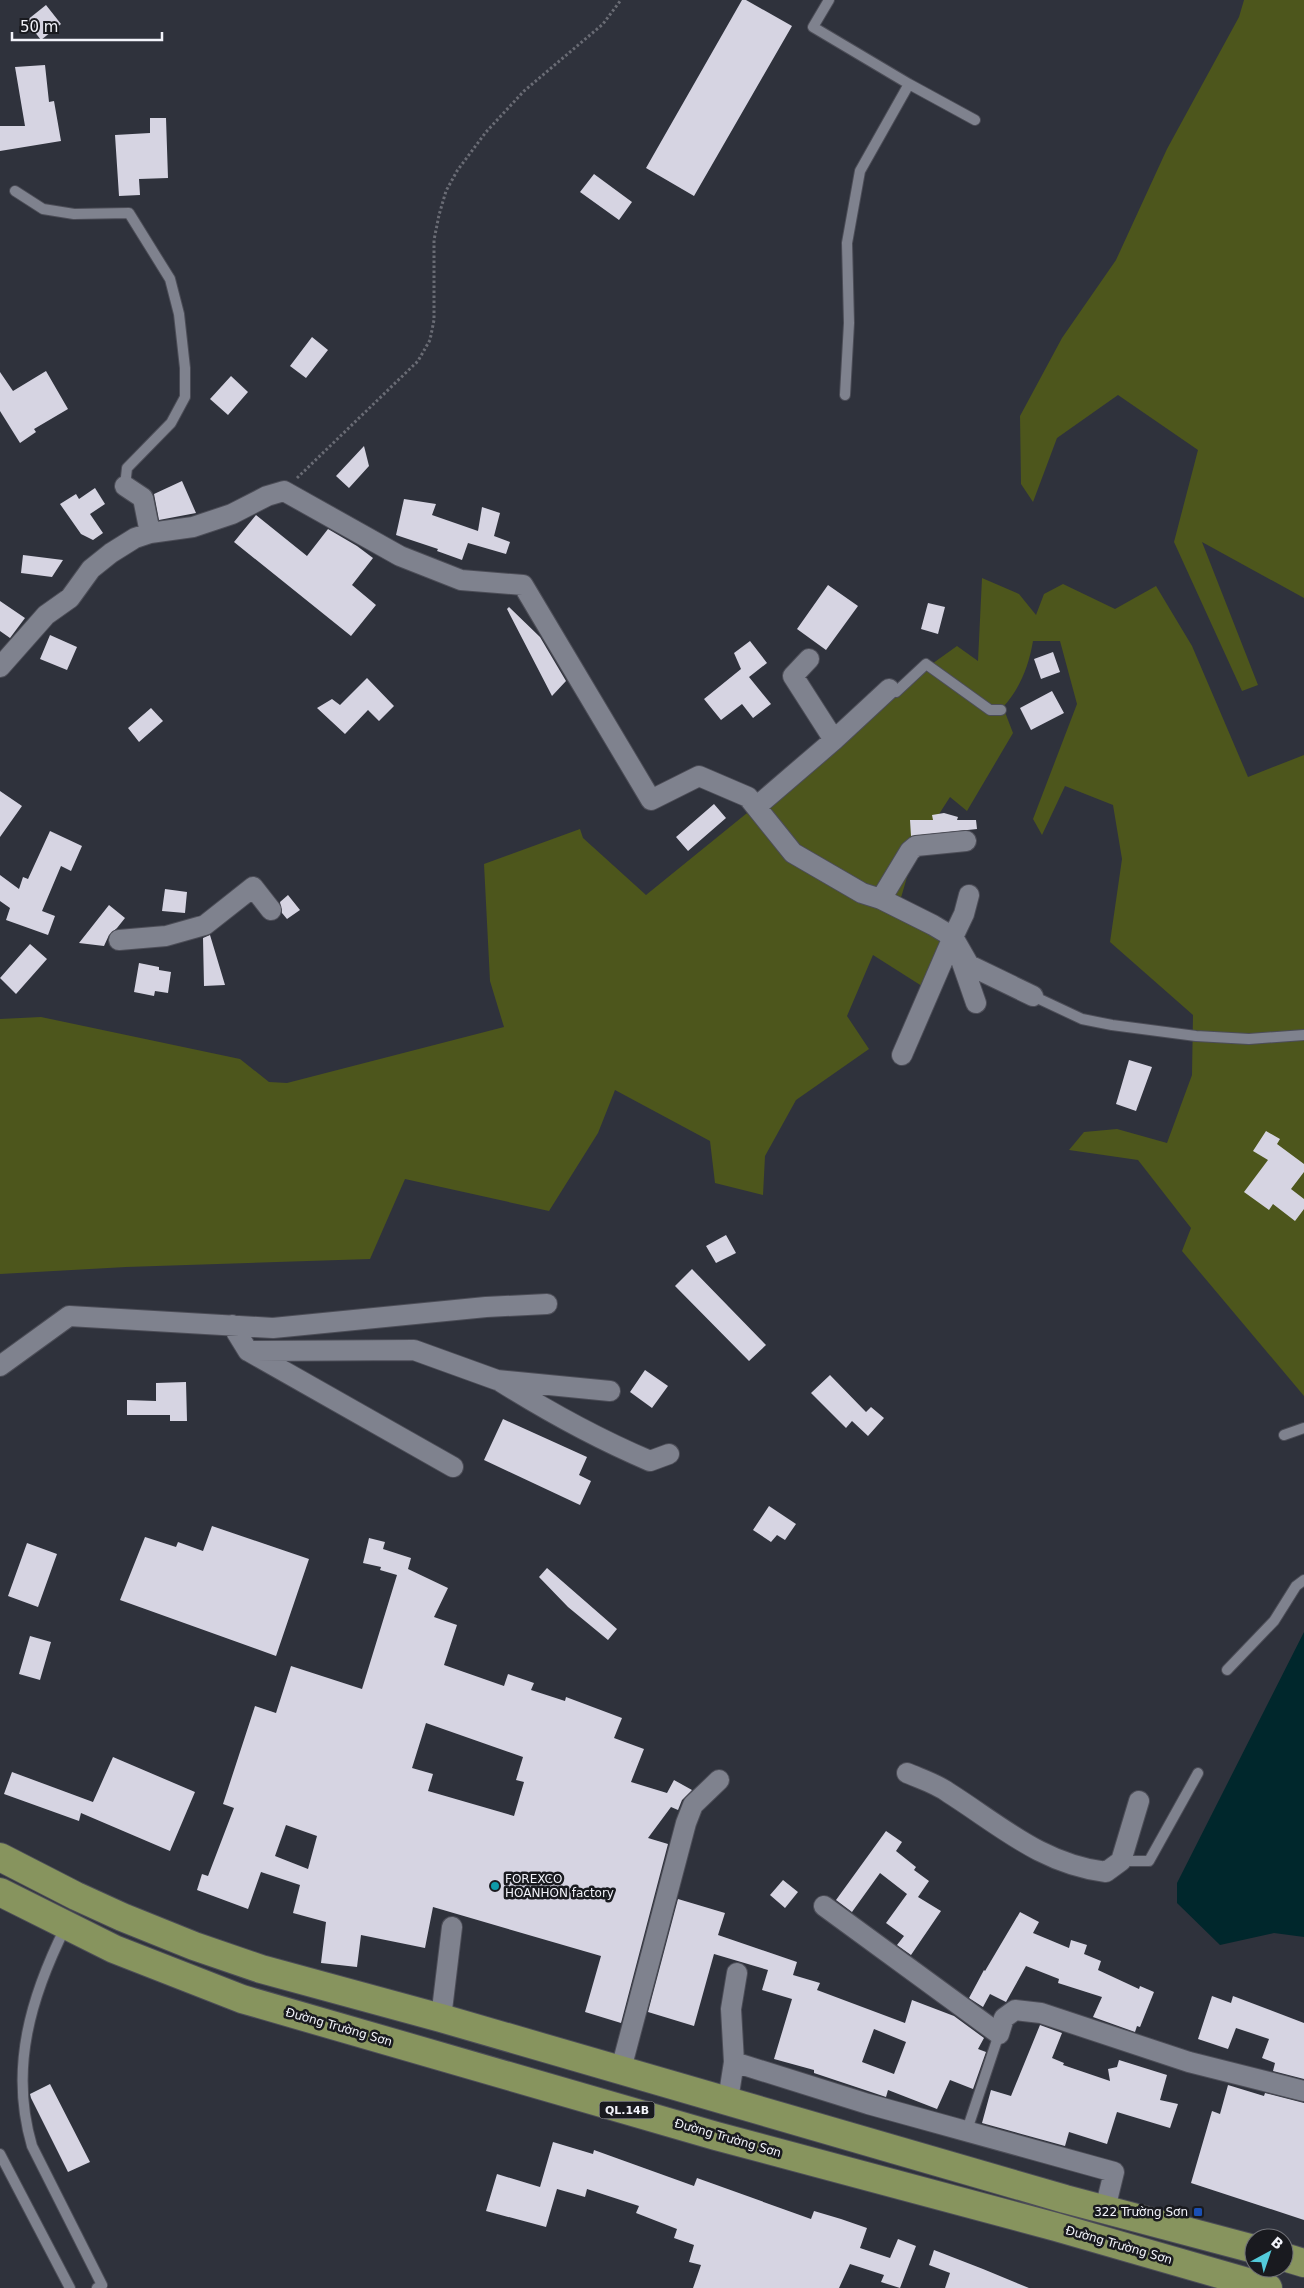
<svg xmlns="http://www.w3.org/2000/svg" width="1304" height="2288" font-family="'DejaVu Sans',sans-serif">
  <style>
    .green { fill: #4d561c }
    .water { fill: #00272c }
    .building { fill: #d6d4e2; fill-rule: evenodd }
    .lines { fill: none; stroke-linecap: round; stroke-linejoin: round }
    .service-casing { stroke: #4c4d57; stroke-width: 12 }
    .minor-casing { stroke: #4c4d57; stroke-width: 22 }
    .trunk-casing { stroke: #4c4d57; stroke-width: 30 }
    .path { stroke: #6a6c75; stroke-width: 3; stroke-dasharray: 2.5 2.5; stroke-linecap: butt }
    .service { stroke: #7f828e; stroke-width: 10 }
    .minor { stroke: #7f828e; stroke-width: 20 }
    .trunk { stroke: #87945e; stroke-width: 28 }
    .culture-dot { fill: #0f9aa8; stroke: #191a1f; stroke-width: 2 }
    .transit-dot { fill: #1a4fb4; stroke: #191a1f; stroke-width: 2 }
    .labels { text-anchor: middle; stroke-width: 5; stroke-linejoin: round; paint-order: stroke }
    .shield { fill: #191a1f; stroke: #b1b2b8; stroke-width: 1 }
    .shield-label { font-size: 11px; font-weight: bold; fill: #f2f3fa }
    .poi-label { font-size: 12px; fill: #f2f3fa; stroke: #191a1f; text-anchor: start }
    .street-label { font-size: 12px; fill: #f2f3fa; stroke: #191a1f }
  </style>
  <rect width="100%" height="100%" fill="#2f323c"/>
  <path class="green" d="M1244,0H1304V598L1202,542L1258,685L1242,691L1174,542L1198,450L1118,395L1057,438L1033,502L1021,484L1020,416L1062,338L1116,260L1167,149L1239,17Z
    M982,578L1019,594L1036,615L1044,594L1063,584L1115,609L1156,586L1192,646L1248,777L1304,755V1396L1182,1251L1191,1228L1138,1160L1069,1150L1084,1132L1117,1129L1167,1143L1192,1075L1193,1015L1110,942L1122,859L1113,805L1065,786L1042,835L1033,819L1077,704L1060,641H1033C1029,665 1020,689 1003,707L1013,733L967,811L950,797L914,853L898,908L954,939L925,988L873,955L847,1016L869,1049L796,1100L765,1156L763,1195L715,1183L710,1141L615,1090L598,1133L549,1211L405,1179L370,1259L126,1267L0,1274V1019L41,1017L240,1059L269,1082L287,1083L504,1027L490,981L484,864L580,829L583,838L646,895L922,671L957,646L978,661Z"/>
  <path class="water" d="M1304,1632V1937L1274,1933L1220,1945L1177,1903V1883Z"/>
  <path class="building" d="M742,0H746L792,26L694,196L646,168Z
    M46,5L61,24L41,40L26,21Z
    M45,65L49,102L54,101L61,141L0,151V126H25L15,67Z
    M150,118H166L168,178L139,179L140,195L119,196L115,135L150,133Z
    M594,174L632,202L619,220L580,192Z
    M312,337L328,350L306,378L290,366Z
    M46,371L68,409L34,429L36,432L20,443L0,411V372L13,391Z
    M231,376L248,392L228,415L210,399Z
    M364,446L369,466L349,488L336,476Z
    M182,481L196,513L159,520L154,494Z
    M95,488L105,504L90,514L103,533L93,540L81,534L60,504L76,494L79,499Z
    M404,499L436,504L432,515L478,531L482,507L500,513L494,536L510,542L506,554L468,543L462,560L437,551L438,549L396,535Z
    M256,515L307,556L328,529L357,546L373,558L352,585L376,605L351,636L234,542Z
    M23,555L63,560L52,577L21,573Z
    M828,585L858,606L826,650L797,629Z
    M0,601L25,618L10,638L0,631Z
    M928,603L945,607L938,634L921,629Z
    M509,607L540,637L566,681L552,696L507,609Z
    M50,635L77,647L67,670L40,659Z
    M750,641L767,663L749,677L771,704L753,718L742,704L721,720L704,699L741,669L734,653Z
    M1053,652L1060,672L1041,679L1034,659Z
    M367,678L394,706L379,721L368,710L345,734L317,708L332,699L340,705Z
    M1052,691L1064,713L1031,730L1020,708Z
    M151,708L163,721L139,742L128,728Z
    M0,791L22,806L0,837Z
    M714,804L726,818L688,851L676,837Z
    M944,813L958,817L957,820H976L977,829L911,836L910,820H933L932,815Z
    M50,831L82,846L71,871L61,866L42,911L55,916L48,935L6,920L10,908L0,901V875L19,889L23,877L28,879Z
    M165,889L187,892L185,913L162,911Z
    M288,895L300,910L287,919L282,913L280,902Z
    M109,905L125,918L117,928L109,935L104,946L79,943Z
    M210,935L225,985L204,986L203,938Z
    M30,944L47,959L16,994L0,978Z
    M139,963L159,967V970L171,972L168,993L155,991L154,996L134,992Z
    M1129,1060L1152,1067L1136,1111L1116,1104Z
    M1266,1131L1280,1139L1277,1144L1304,1164V1172L1291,1189L1304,1199V1209L1295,1221L1273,1204L1269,1210L1244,1192L1268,1160L1253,1151Z
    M726,1235L736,1253L716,1263L706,1246Z
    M692,1269L766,1345L749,1361L675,1286Z
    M645,1370L668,1386L652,1408L630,1392Z
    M830,1375L866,1412L871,1407L884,1418L868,1436L852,1421L846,1428L811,1393Z
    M186,1382L187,1421H170V1415H127V1400L156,1401V1383Z
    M503,1419L587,1457L579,1475L591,1481L580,1505L484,1460Z
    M769,1506L796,1524L785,1540L777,1535L771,1542L753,1530Z
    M212,1526L309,1559L276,1656L120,1600L145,1537L176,1547L178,1542L203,1551Z
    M369,1538L385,1542L383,1549L411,1558L408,1569L448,1588L434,1617L457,1625L444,1665L504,1686L508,1674L534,1683L531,1690L565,1701L566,1697L622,1718L614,1738L644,1749L631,1782L667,1793L674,1780L692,1790L682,1800L678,1810L671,1807L648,1838L668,1844L621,2023L585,2012L601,1956L433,1907L425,1948L361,1935L357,1967L321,1963L326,1922L293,1913L300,1885L261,1872L248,1909L197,1890L202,1874L208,1876L234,1808L223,1804L255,1706L276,1713L291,1666L362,1689L397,1575L380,1570L381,1567L363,1563ZM426,1723L523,1757L516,1780L524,1782L514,1816L428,1791L433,1774L412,1768ZM286,1825L317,1836L308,1869L275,1856Z
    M27,1543L57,1554L38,1607L8,1596Z
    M547,1568L617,1629L608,1640L568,1607L539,1577Z
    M30,1636L51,1642L40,1680L19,1674Z
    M113,1757L195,1792L170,1851L81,1813L79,1821L4,1794L12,1772L93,1802Z
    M886,1831L902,1842L896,1851L916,1867L914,1870L929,1881L918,1897L941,1911L911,1955L897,1945L904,1936L886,1923L907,1894L880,1873L852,1912L836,1900Z
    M783,1880L798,1892L785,1908L770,1895Z
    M678,1899L725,1913L718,1935L797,1962L793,1975L820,1983L817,1990L905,2023L912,2000L954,2016L984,2038L978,2049L986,2052L973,2089L950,2080L937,2109L888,2090L886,2097L814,2073V2070L774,2059L792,1999L762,1990L768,1970L714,1954L694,2026L648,2012ZM874,2029L906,2042L894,2074L862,2062Z
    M1020,1912L1039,1922L1033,1933L1069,1948L1071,1940L1087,1945L1084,1954L1101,1961L1098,1970L1139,1989L1140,1986L1154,1992L1140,2027L1137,2026L1135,2032L1093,2017L1102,1997L1058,1983L1059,1979L1026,1966L1006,2002L990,1994L983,2007L969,1998L984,1970L985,1971Z
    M1212,1996L1231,2003L1233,1996L1304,2023V2079L1273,2071L1275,2063L1262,2058L1269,2039L1236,2028L1228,2049L1198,2039Z
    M1040,2025L1062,2033L1052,2058L1064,2063L1063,2065L1110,2081L1108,2069L1117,2067L1119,2060L1167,2075L1160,2100L1178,2104L1170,2128L1117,2112L1107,2144L1069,2132L1065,2146L982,2123L991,2090L1011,2096Z
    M50,2084L90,2162L68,2172L31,2098L30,2094Z
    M1228,2085L1264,2096L1265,2093L1304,2103V2220L1191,2183L1212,2111L1220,2114Z
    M553,2142L593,2154L594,2150L694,2186L697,2178L811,2219L814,2211L841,2219L867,2228L860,2248L890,2258L898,2239L916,2246L900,2288L881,2282L884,2275L850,2264L839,2288H693L701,2265L689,2262L694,2245L674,2238L677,2229L636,2213L639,2206L587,2189L585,2197L557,2189L546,2227L486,2211L497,2174L540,2187Z
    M934,2250L983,2269L1029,2288H945L950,2273L929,2265Z"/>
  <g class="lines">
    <defs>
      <path id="service" d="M829,0L813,27L909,84L975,120
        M15,191L43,209L74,214L129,213L170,279L179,314L185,368V397L171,423L127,468L125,486
        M845,395L849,323L847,243L860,171L909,84
        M889,689L896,692L926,664L990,710H1001
        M1033,996L1082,1019L1112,1025L1196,1036L1249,1039L1304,1035
        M1284,1435L1304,1428
        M1227,1670L1274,1621L1296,1586L1304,1580
        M1121,1861H1149L1198,1773
        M66,1926C31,1996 9,2068 32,2146L102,2285L97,2288
        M967,2130L999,2034
        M0,2154L70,2288"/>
      <path id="minor" d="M125,486L143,498L150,533
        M809,659L793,676L834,740
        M0,667L46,615L70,598L91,569L111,553L135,538L150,533L193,527L232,514L267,496L284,491L400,556L461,580L523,585L651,800L699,776L748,797L793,853L862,893L881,899L933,925L953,937L969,965L1033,996
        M756,807L834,740L889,689
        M881,899L910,851L916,846L966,841
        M953,937L964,914L969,895
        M119,940L166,936L205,925L253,887L271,910
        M902,1055L953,937L976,1003
        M232,1325L248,1351L414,1350L497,1380L610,1391
        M250,1352L453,1467
        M0,1366L69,1316L273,1328L486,1307L547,1304
        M501,1382C549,1412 598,1439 650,1461L669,1454
        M907,1773C921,1779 937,1784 949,1793C1001,1826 1042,1864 1106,1872L1121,1861L1139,1801
        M824,1906L999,2034L1004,2018L1015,2010L1041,2013L1189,2062L1304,2091
        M441,2018L452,1927
        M734,2062L731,2009L737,1973
        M621,2069L686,1823L693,1805L719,1780
        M728,2100L734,2062L868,2104L1114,2172L1105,2209"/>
      <path id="trunk" d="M0,1857L76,1896L122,1917L194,1946L261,1969L441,2018L1065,2199L1254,2249
        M0,1892L114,1949L242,1999L716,2136L1056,2227L1268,2288
        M1284,2257L1304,2263"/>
    </defs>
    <use href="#service" class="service-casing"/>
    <use href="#minor" class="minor-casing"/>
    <use href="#trunk" class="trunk-casing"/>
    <path class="path" d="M297,478L418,361L430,340L434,320V240L439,215L446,191L457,171L486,132L524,91L603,24L621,0"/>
    <use href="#service" class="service"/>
    <use href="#minor" class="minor"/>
    <use href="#trunk" class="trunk"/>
  </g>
  <circle class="culture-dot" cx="495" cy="1886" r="5"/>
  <rect class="transit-dot" x="1193" y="2207" width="10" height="10" rx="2.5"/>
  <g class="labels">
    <rect class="shield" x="599.5" y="2101.5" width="55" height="17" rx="4"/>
    <g class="shield-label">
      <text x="627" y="2114">QL.14B</text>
    </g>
    <g class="poi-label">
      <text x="505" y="1883">FOREXCO<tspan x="505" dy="14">HOANHON factory</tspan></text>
      <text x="1188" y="2216" text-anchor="end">322 Trường Sơn</text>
    </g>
    <g class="street-label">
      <text transform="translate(339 2027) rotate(16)" y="4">Đường Trường Sơn</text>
      <text transform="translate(728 2138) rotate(16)" y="4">Đường Trường Sơn</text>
      <text transform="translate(1119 2245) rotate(16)" y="4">Đường Trường Sơn</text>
    </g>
  </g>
  <g transform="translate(1269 2253) rotate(40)"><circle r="24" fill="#191a1f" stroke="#707177"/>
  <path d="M0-4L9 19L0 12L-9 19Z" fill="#53cbdb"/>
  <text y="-8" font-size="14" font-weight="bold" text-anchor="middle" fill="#f2f3fa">B</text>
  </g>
  <path d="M12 32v8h150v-8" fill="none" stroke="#f2f3fa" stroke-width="2.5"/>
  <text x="20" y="32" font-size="15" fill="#f2f3fa" stroke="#191a1f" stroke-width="4" paint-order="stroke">50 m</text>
</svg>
